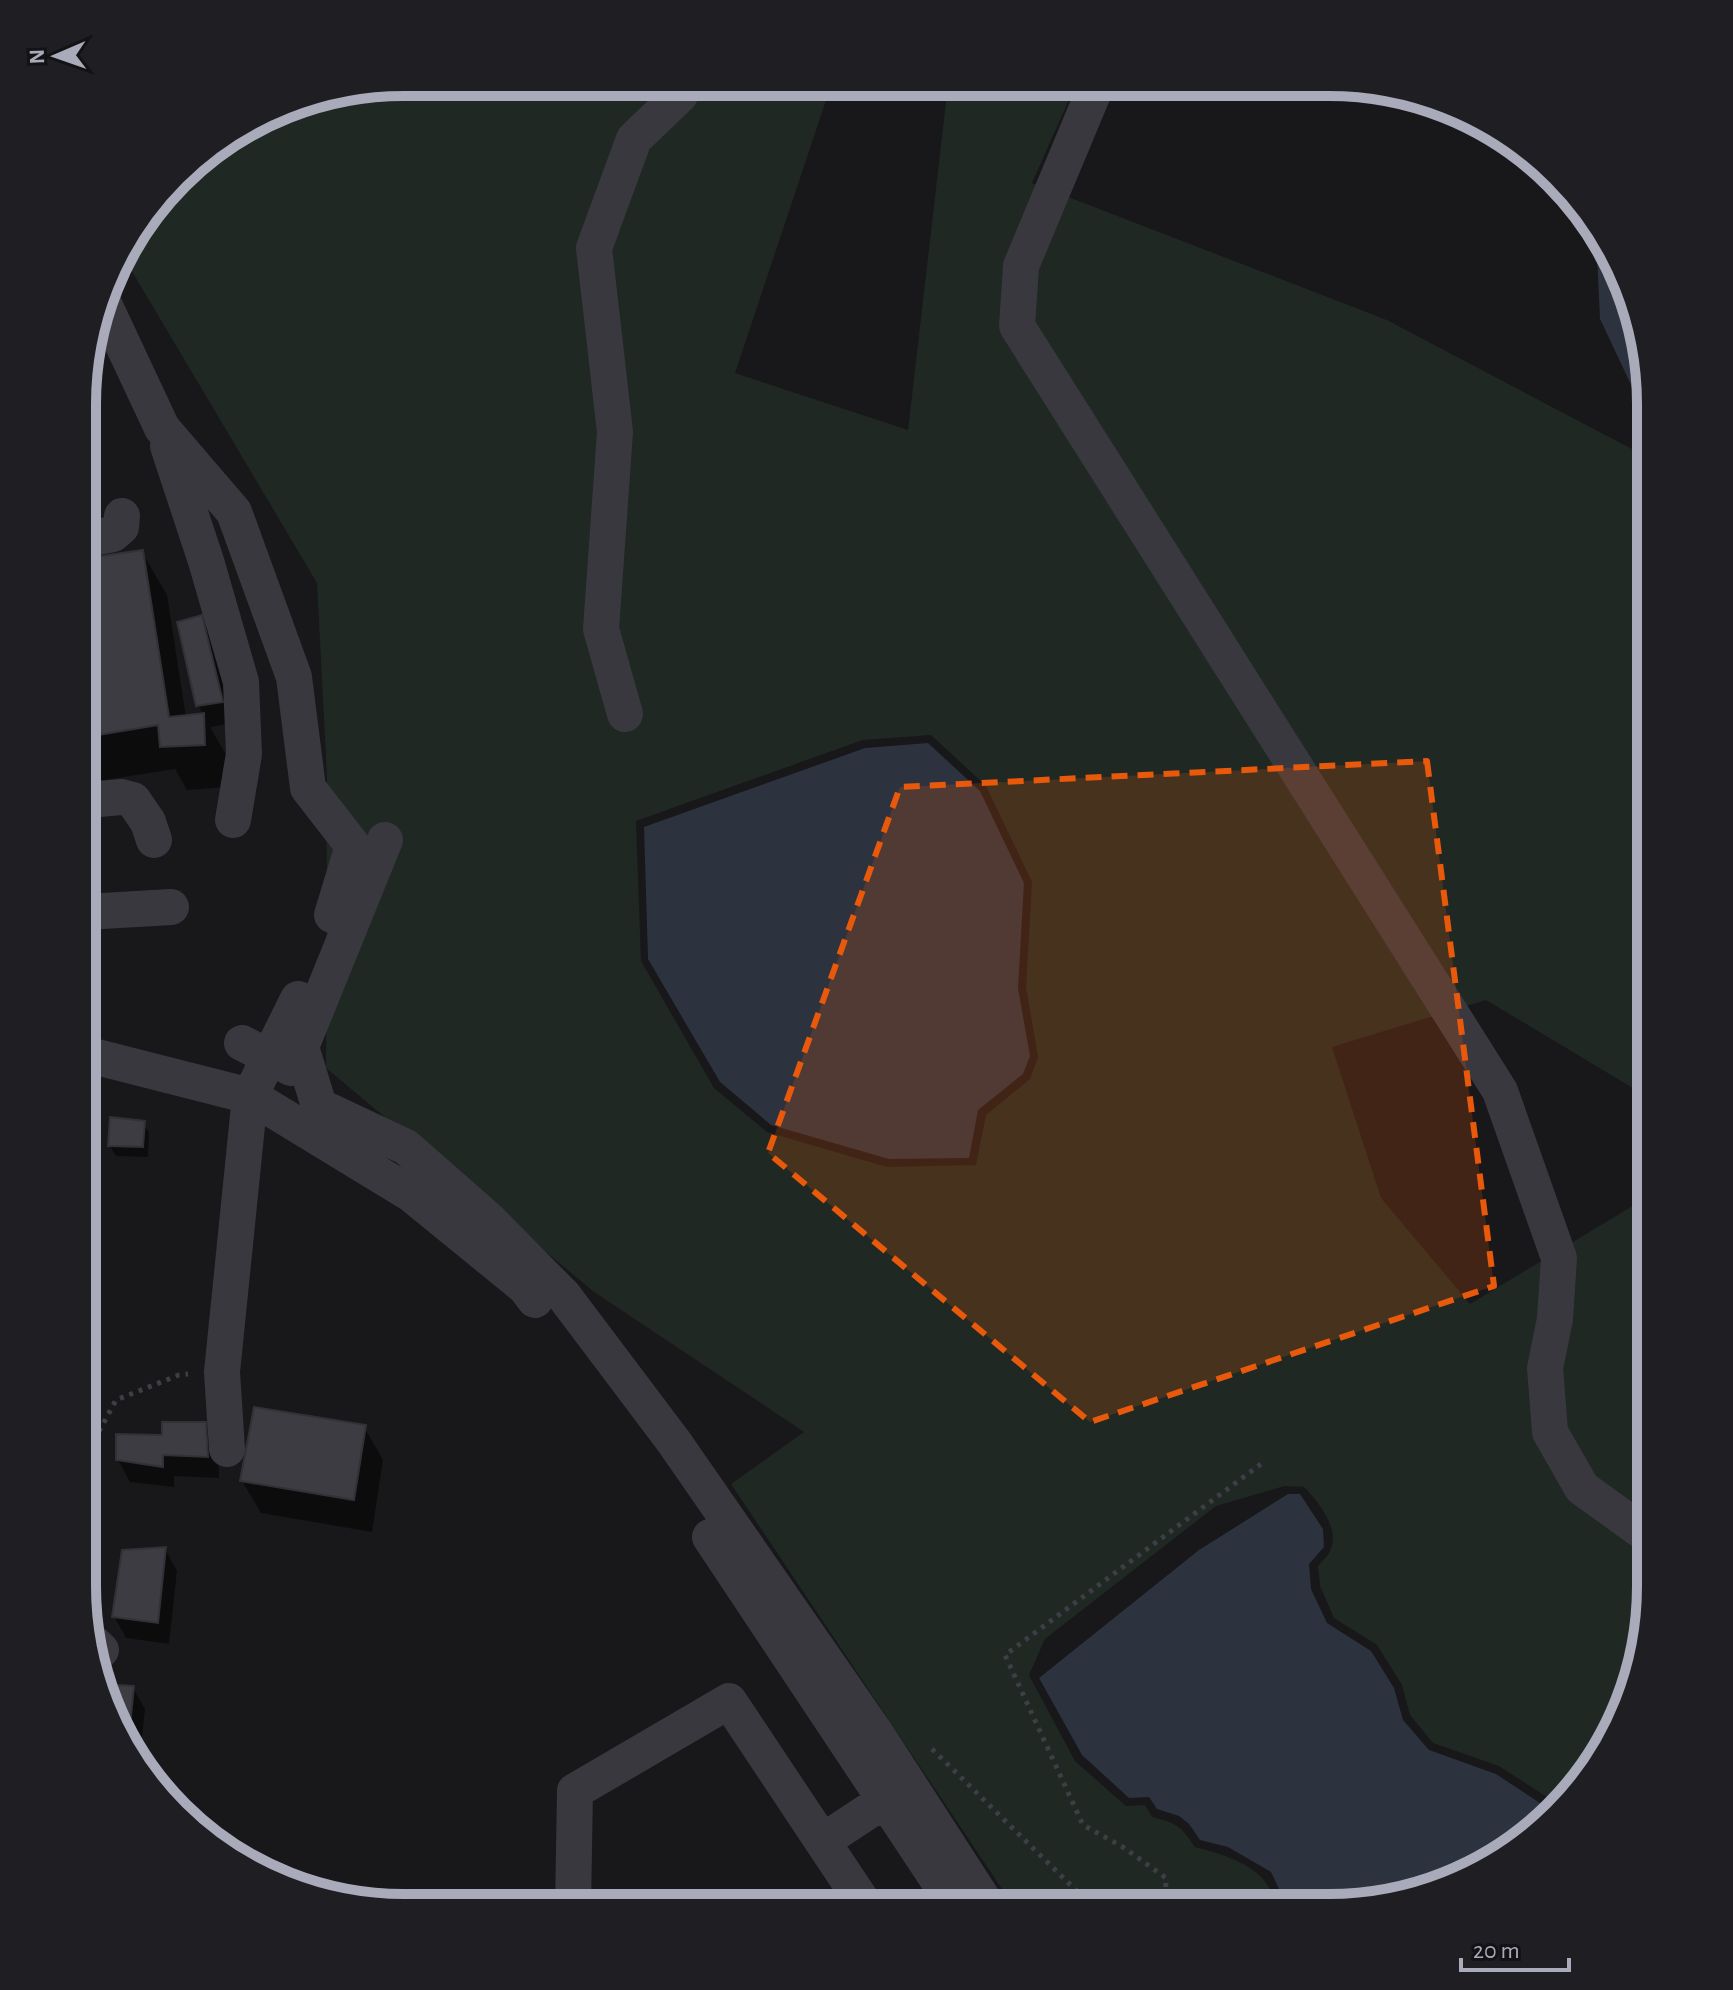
<svg xmlns="http://www.w3.org/2000/svg" width="1733" height="1990" font-family="'Alegreya Sans',sans-serif">
  <style>
    .green { fill: #1f2822; fill-rule: evenodd }
    .water { fill: #2c323e }
    .shadow { fill: #0007 }
    .building { fill: #3d3c42; stroke: #323136; stroke-width: 2 }
    .lines { fill: none; stroke-linecap: round; stroke-linejoin: round }
    .path { stroke: #3e3e46; stroke-width: 5; stroke-dasharray: 4 6; stroke-linecap: butt }
    .minor { stroke: #39383f; stroke-width: 36 }
    .marked { fill: #e8590c; fill-opacity: 0.2; stroke: #e8590c; stroke-width: 6; stroke-dasharray: 16 10; stroke-linejoin: round }
    .rim { fill: none; stroke: #a9aaba; stroke-width: 10 }
  </style>
  <rect width="100%" height="100%" fill="#18171a"/>
  <path class="green" d="M404,82L816,83L831,85L735,373L908,430L948,84H1076L1032,183L1387,320L1651,459V1099L1486,1000L1332,1047L1381,1198L1470,1304L1644,1199L1651,1177L1650,1607L1634,1690L1597,1764L1556,1803L1499,1766L1433,1743L1410,1715L1402,1685L1377,1645L1334,1618L1320,1586L1318,1566C1321,1562 1328,1556 1330,1551C1341,1529 1318,1502 1304,1487L1285,1486L1216,1506L1045,1639L1029,1675L1075,1761L1126,1806L1145,1805L1152,1817C1177,1823 1181,1826 1195,1847C1226,1855 1275,1869 1273,1907H1014L731,1484L804,1432L594,1292L326,1068L327,777L317,583L121,253L125,243L192,162L300,99ZM931,735L986,786L1032,882L1026,987L1038,1057L1030,1079L986,1115L976,1165L887,1167L767,1132L714,1088L641,961L636,821L863,740Z"/>
  <path class="water" d="M1609,246L1640,320L1650,398L1633,389L1600,319L1597,256Z
    M928,743L980,791L1024,883L1018,988L1030,1056L1023,1074L978,1110L969,1158L889,1159L771,1125L720,1082L648,959L644,827L865,748Z
    M1288,1494H1300L1323,1529L1324,1547L1309,1564L1311,1589L1327,1623L1371,1651L1394,1688L1403,1720L1429,1750L1496,1774L1549,1809L1490,1865L1349,1907H1282V1895L1271,1872L1228,1847L1200,1840L1189,1824L1179,1816L1157,1809L1149,1797L1129,1798L1082,1755L1039,1678L1199,1550Z"/>
  <path class="shadow" d="M142,552L167,595L186,717L203,715L198,705L201,618L214,639L234,723L210,727L228,758L229,787L187,790L175,769L86,783L87,560Z
    M143,1123L149,1133L148,1157L116,1156L110,1146Z
    M205,1424L218,1445L219,1478L174,1476V1487L130,1482L118,1460Z
    M364,1427L383,1460L372,1532L261,1513L242,1481Z
    M165,1549L177,1571L169,1644L126,1638L114,1616Z
    M100,1686L133,1688L145,1709L140,1757H133L125,1747Z"/>
  <path class="building" d="M143,550L169,717L204,713L205,745L160,747L158,725L86,737L87,558Z
    M202,615L223,702L196,706L177,622Z
    M110,1117L145,1121L143,1147L108,1146Z
    M254,1407L366,1425L354,1500L240,1481Z
    M162,1422H206L208,1457L163,1455V1467L116,1460V1434L162,1435Z
    M166,1547L158,1623L112,1617L122,1550Z
    M99,1684L134,1686L129,1736H121Z"/>
  <g class="lines">
    <path class="path" d="M84,1599L90,1448L116,1400L179,1375L188,1374
      M125,1746L142,1745
      M932,1749L1093,1907
      M1165,1907L1166,1878L1123,1847L1083,1825L1005,1655L1261,1464"/>
    <path class="minor" d="M1097,84L1021,266L1017,326L1500,1091L1559,1258L1555,1319L1545,1368L1550,1432L1582,1488L1650,1537
      M103,302L162,428L234,512L294,677L308,788L353,846L332,915
      M168,446L206,561L241,682L244,754L233,820
      M87,539L113,534L121,527L122,516
      M625,714L601,629L615,432L594,248L634,139L680,95L682,83
      M86,800L122,797L133,800L148,822L154,840
      M385,840L301,1047L319,1106L406,1147L489,1220L564,1296L674,1442L877,1735L988,1907
      M85,912L171,907
      M242,1043L291,1068
      M85,1054L250,1096L411,1194L525,1287L535,1300
      M227,1449L222,1372L250,1096L298,999
      M710,1537L956,1907
      M89,1639L101,1650
      M823,1841L905,1787
      M573,1907L575,1791L729,1701L866,1907"/>
  </g>
  <path class="marked" d="M1427,761L1494,1286L1090,1422L768,1153L900,787Z"/>
  <path d="M0 0H1733V1990H0ZM404 96H1329A308 308 0 0 1 1637 404V1586A308 308 0 0 1 1329 1894H404A308 308 0 0 1 96 1586V404A308 308 0 0 1 404 96Z" fill="#1f1e22" fill-rule="evenodd"/>
  <path class="rim" d="M404 96H1329A308 308 0 0 1 1637 404V1586A308 308 0 0 1 1329 1894H404A308 308 0 0 1 96 1586V404A308 308 0 0 1 404 96Z"/>
  <g transform="translate(56 56) rotate(268)" stroke="#131215" stroke-width="6" paint-order="stroke">
  <path d="M0-6L14 30L0 20L-14 30Z" fill="#a9aaba"/>
  <text y="-12" font-size="22" font-weight="bold" text-anchor="middle" fill="#a9aaba">N</text>
  </g>
  <path d="M1461 1958v12h108v-12" fill="none" stroke="#a9aaba" stroke-width="4"/>
  <text x="1473" y="1958" font-size="24" fill="#a9aaba" stroke="#131215" stroke-width="6" paint-order="stroke">20 m</text>
</svg>
